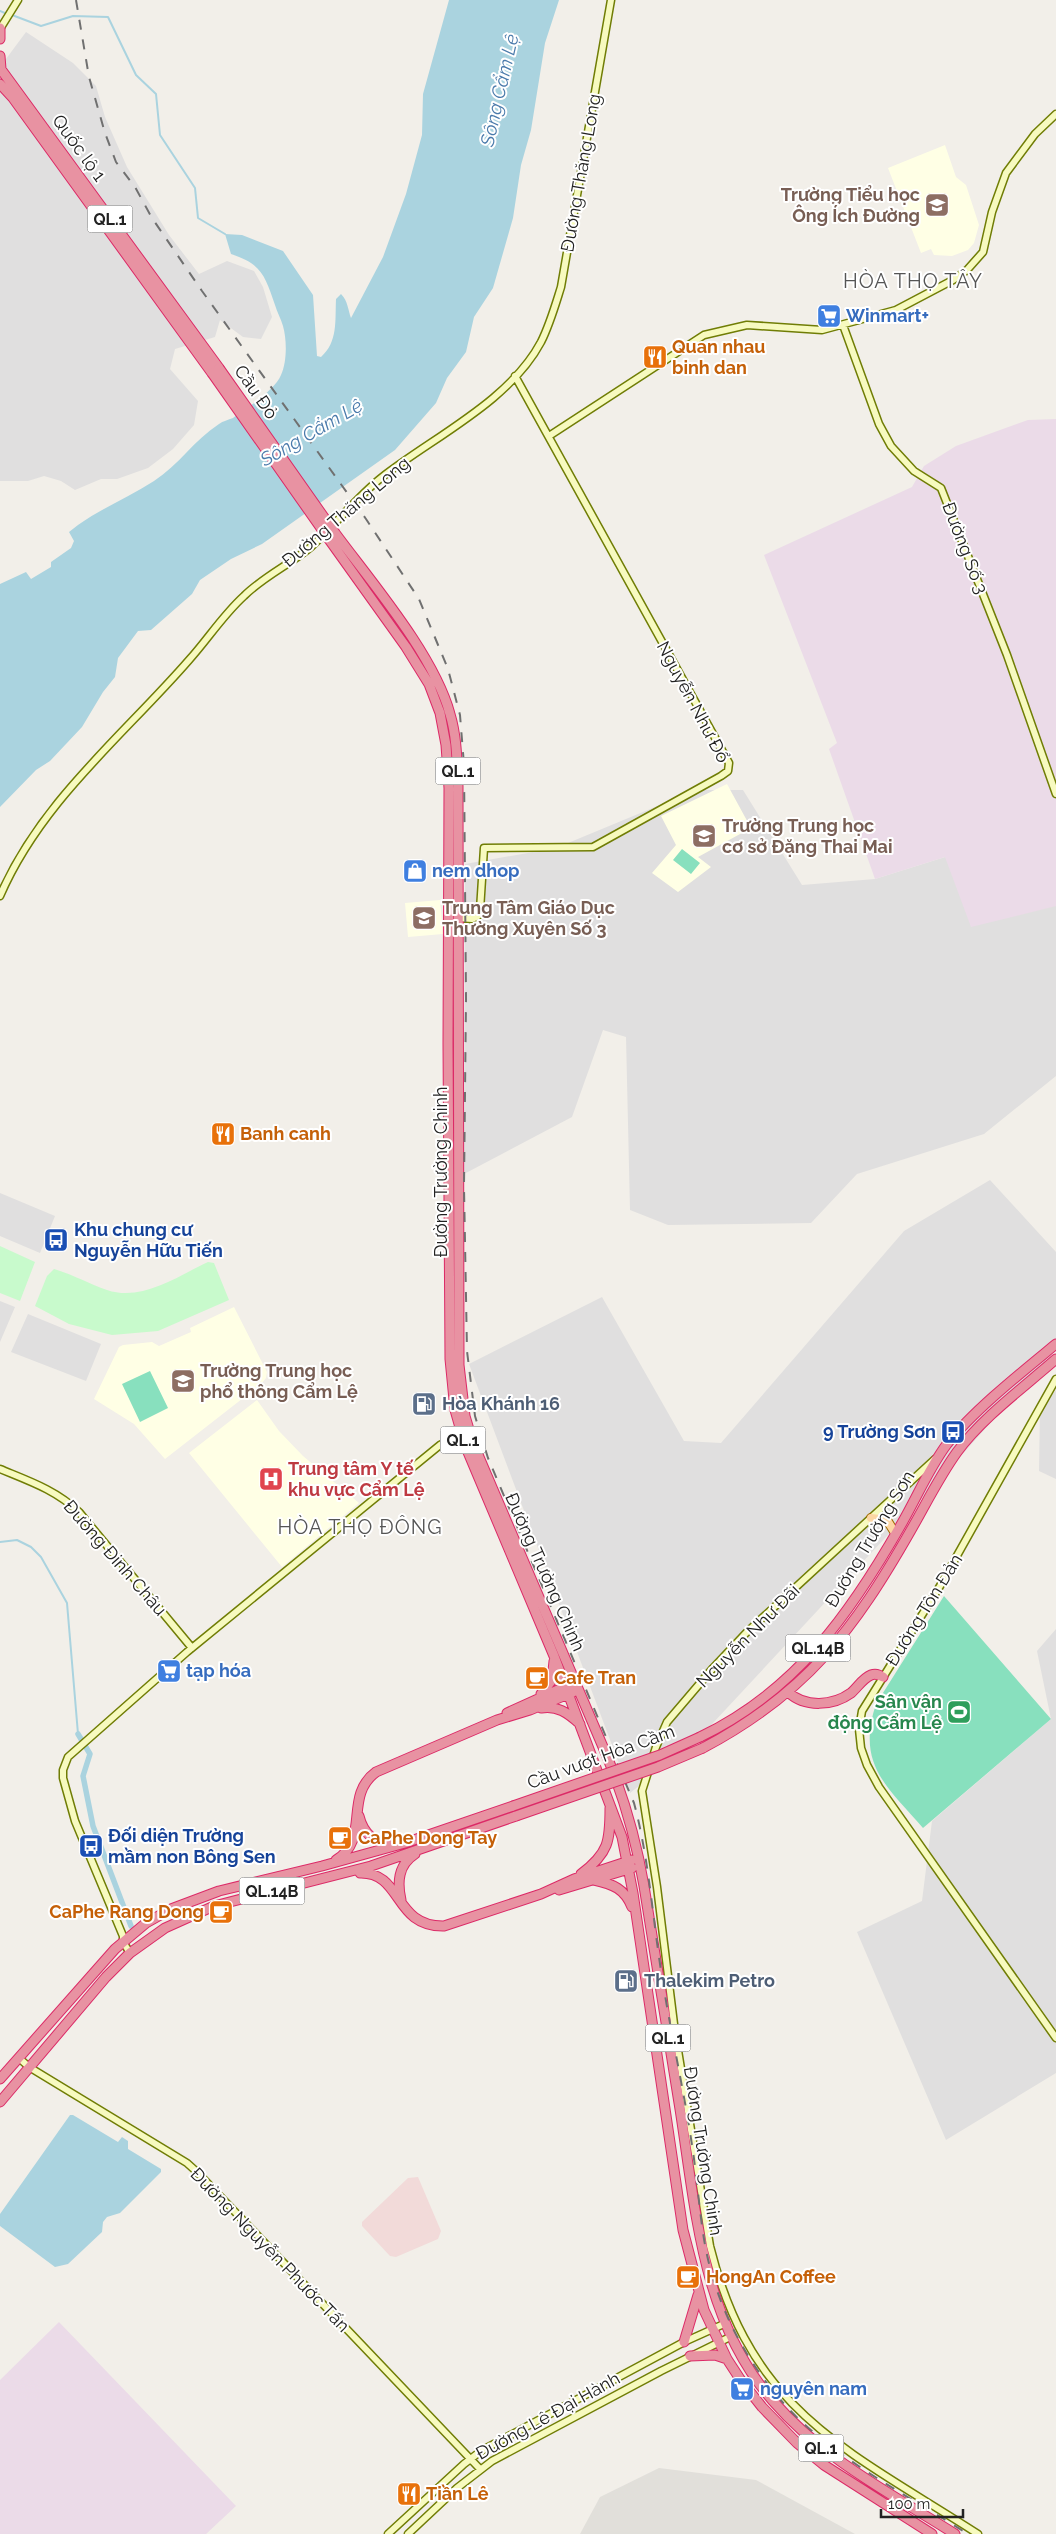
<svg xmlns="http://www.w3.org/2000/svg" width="1056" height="2534" font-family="Raleway,sans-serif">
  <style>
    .residential { fill: #e0dfdf }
    .commercial { fill: #f2dad9 }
    .industrial { fill: #ebdbe8 }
    .education { fill: #ffffe5 }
    .airport { fill: #e1dfda }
    .park { fill: #c8facc }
    .pitch { fill: #88e0be }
    .water { fill: #aad3df }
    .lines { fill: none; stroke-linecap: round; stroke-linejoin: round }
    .stream { stroke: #aad3df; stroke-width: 2 }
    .canal { stroke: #aad3df; stroke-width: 5.5 }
    .secondary-casing { stroke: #707d05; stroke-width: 9 }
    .primary-casing { stroke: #a06b00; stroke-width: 10 }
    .highway-casing { stroke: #dc2a67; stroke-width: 11 }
    .secondary { stroke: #f7fabf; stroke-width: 6 }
    .primary { stroke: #fcd6a4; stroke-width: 8 }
    .highway { stroke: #e892a2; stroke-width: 9 }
    .rail { stroke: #707070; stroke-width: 2; stroke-dasharray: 10 10; stroke-linecap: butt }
    .highway-bridge-casing { stroke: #dc2a67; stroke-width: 11; stroke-linecap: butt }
    .highway-bridge { stroke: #e892a2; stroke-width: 9 }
    .labels { text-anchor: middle; stroke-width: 4; stroke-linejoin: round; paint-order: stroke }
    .shield { fill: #fff; stroke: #646464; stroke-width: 1 }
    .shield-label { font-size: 16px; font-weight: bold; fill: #222 }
    .street-label { font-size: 18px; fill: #222; stroke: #fff }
    .education-label { font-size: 18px; font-weight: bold; fill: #785e54; stroke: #fff; text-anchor: start }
    .shop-label { font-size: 18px; font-weight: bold; fill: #366cbe; stroke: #fff; text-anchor: start }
    .food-label { font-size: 18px; font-weight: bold; fill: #c56008; stroke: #fff; text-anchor: start }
    .transit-label { font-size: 18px; font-weight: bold; fill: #164399; stroke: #fff; text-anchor: start }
    .service-label { font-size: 18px; font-weight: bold; fill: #4e5e75; stroke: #fff; text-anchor: start }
    .health-label { font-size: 18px; font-weight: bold; fill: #be3a42; stroke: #fff; text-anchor: start }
    .leisure-label { font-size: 18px; font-weight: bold; fill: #27864d; stroke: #fff; text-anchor: end }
    .water-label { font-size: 19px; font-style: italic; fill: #4a7aab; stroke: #fff }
    .quarter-label { font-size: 20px; letter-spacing: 1px; fill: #555; stroke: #fff }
  </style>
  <rect width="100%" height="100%" fill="#f2efe9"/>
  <path class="residential" d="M26,32L73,63L96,86L105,117L127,167L169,235L199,274L227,261L254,271L263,287L272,317L261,339L243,337L220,320L215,337L175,349L170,369L198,401L194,425L173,449L148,468L117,479H101L75,490L61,481L44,476L28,481H0V67Z
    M696,790H743L802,885L875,879L945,857L1056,905V1076L984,1134L857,1174L811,1223L668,1225L630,1210L626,1037L603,1030L572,1117L464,1174L465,864L556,848Z
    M990,1180L1056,1252V1349L952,1466L700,1737L630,1793L469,1364L602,1297L684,1441L721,1443L904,1231Z
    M0,1193L55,1216L40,1253L0,1236Z
    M0,1301L15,1307L0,1342Z
    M28,1314L101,1344L86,1381L11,1352Z
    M1056,1390V1479L1039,1471L1040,1408Z
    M1056,1629V2073L946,2140L857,1932L922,1901L932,1821L1051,1719L1037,1651Z"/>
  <path class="commercial" d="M418,2177L441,2231L438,2239L396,2257L390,2256L362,2226V2222L408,2178Z"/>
  <path class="industrial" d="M1056,419V906L971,927L945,857L875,879L829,749L837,743L764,555L912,487L924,466L956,446L1028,420Z
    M59,2322L236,2506L206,2534H0V2380Z"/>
  <path class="education" d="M945,145L956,177L966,185L979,225L974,243L968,250L952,256L934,255L931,249L921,253L888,168Z
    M727,784L751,828L698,857L711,867L678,892L652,873L676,845L661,816Z
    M440,900L443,934L408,937L405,903Z
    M234,1307L267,1372L266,1378L261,1384L165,1459L134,1424L94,1399L119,1347L123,1345L152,1342L159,1346L191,1332L190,1328Z
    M257,1400L279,1431L303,1456L359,1503L282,1567L189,1453Z"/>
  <path class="airport" d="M659,2468L756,2480L855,2534H580L600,2497Z"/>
  <path class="park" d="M0,1246L35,1262L20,1301L0,1293Z
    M208,1262L214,1263L229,1300L158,1331L112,1335L69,1324L35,1306L47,1276L54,1269C72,1274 89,1284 107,1290C142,1302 178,1276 208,1262Z"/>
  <path class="pitch" d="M682,849L700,863L691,874L673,860Z
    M150,1371L168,1408L140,1422L122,1384Z
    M944,1596L1051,1719L923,1828C887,1786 856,1765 876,1704Z"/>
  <path class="water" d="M449,0H559L545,43L531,130L521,165L513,218L493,288L474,317L466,352L447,378L436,403L395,450L262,544L231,559L200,580L192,594L151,630L138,631L118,658L115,677L103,692L82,727L50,761L36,770L0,807V584L26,572L31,579L51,567V562L71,548L74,541L69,532L78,525C102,508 129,497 154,481C179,465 194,440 219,424C223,421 228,420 233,418C246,409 275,390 281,375C287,362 287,340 283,326C281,319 277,312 275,305C265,276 262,264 231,254L225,234L242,235L283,251L313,295L317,356L321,357C338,342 335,321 336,299L341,294C348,301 348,310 351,318L383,257L406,194L422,135L423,94Z
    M70,2115H73L118,2142L122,2137L128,2141V2149L161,2169V2172L120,2213L107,2217L103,2222L102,2232L68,2264L55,2267L0,2226V2214Z"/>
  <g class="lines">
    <path class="stream" d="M0,11L7,14
      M12,15L41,26L73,16L108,17L136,75L156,94L160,135L195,188L198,218L225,234
      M0,1542L17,1540L31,1547L41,1557L67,1603L78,1734"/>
    <path class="canal" d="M78,1734L90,1754L83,1776L93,1826L131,1926"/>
    <defs>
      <path id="secondary" d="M0,29L18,0
        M843,325L879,424L891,446L914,471L941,488L1007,655L1056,794
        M549,436L704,335L747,325L822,330L896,310L953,280L967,270L983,252L992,212L1006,173L1035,134L1056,114
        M0,896C41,801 123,736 189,660C208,639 223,615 244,596C264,576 291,564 312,546C336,524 356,498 381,478C433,437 509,402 541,342C550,324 555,306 561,287L611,0
        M458,918L472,919L478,916L480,910L484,848L593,847L721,776L728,771L729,763L515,376
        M1056,1379L940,1586L862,1711L859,1729L861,1748L867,1765L879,1787L1056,2038
        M935,1459L746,1633L713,1668L667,1722L656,1747L642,1791L657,1887L675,2032L710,2246C751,2412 846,2449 978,2534
        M0,1469C29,1481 56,1490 79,1512L192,1648
        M130,1953L123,1942V1936L75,1821L63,1778V1770L68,1757L187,1652L440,1445L461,1434
        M19,2058L29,2067L187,2163L197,2172L480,2469
        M388,2534L464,2464L481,2451L684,2342L726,2323
        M408,2534L457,2488L492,2461L661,2371L732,2336"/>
      <path id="primary" d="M871,1518L887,1520L895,1533"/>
      <path id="highway" d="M0,28V39
        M0,56L1,69
        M0,68L219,368
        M0,84L13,98L212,373
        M335,533C372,583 434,655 450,714C457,737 457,762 458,786L459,1365L465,1416L473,1443L606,1754C624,1797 636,1839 644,1886C656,1960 668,2035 680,2109C696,2211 702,2320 773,2401C823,2459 892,2494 955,2534
        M328,538L406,647L429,684L440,713L446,745L449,788L448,1044L450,1359L455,1410L465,1445L554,1656L622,1837L633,1893L683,2230L704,2310L727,2359L740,2379L762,2407L797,2443L824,2465L932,2534
        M788,1692C805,1708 833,1706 851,1693C857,1688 863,1678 871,1675C876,1673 879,1675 883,1677
        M541,1694L552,1680L554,1661
        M541,1708C557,1705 568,1713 580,1724
        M507,1713L571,1684
        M700,1737C796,1691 851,1613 902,1523C917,1497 929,1468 947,1444C974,1410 1022,1372 1056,1344
        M703,1748C807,1693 854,1630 911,1530C926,1504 939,1477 957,1452C983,1417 1023,1388 1056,1359
        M359,1816C363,1833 376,1846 394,1844
        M336,1860C371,1839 343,1796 376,1772L497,1720L530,1710L573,1692
        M360,1873C403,1872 393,1927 444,1926L541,1894L574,1879L632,1860
        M581,1874C609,1853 610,1841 610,1808
        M594,1880C613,1884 625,1889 632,1907
        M559,1890L632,1868
        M401,1900C397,1882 398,1865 415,1854
        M0,2079L115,1949L146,1923L171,1909L219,1891L322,1866L405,1843L513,1806
        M0,2102L106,1977L130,1953L165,1928L214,1906L371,1866L516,1816
        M684,2342L698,2295
        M690,2356L715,2355L727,2359"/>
    </defs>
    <use href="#secondary" class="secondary-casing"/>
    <use href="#primary" class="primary-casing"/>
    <use href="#highway" class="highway-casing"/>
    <use href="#secondary" class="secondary"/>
    <use href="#primary" class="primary"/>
    <use href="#highway" class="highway"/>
    <path class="rail" d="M76,0L89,77L105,133L116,162L135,187L152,218L202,291L366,519L419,599L448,669L460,715L464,765L466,999L464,1187L467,1351L475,1416L488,1458L634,1803C648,1855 652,1910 660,1964C669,2025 683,2085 692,2145C697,2177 699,2208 704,2239C714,2301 744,2360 786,2406C832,2457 910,2497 968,2534"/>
    <defs>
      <path id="highway-bridge" d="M219,368L335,533
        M212,373L328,538
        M513,1806L660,1755L700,1737
        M516,1816L658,1767L703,1748"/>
    </defs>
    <use href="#highway-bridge" class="highway-bridge-casing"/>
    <use href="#highway-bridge" class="highway-bridge"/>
  </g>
  <defs>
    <symbol id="school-square" viewBox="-11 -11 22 22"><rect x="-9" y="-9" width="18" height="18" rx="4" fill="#8d6e63" stroke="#fff"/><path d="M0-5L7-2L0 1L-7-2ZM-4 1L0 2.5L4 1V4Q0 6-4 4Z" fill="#fff"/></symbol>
    <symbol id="supermarket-square" viewBox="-11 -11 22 22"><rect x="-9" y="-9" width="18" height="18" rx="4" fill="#3f7fe0" stroke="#fff"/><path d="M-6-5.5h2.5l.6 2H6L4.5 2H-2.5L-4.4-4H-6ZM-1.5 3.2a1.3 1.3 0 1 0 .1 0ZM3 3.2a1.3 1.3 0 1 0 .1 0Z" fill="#fff"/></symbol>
    <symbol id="restaurant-square" viewBox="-11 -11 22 22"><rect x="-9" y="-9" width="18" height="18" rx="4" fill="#e8710a" stroke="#fff"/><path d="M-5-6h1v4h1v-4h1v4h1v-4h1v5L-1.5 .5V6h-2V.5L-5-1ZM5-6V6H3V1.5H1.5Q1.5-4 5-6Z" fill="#fff"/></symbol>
    <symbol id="shop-square" viewBox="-11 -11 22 22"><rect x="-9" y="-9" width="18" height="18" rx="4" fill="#3f7fe0" stroke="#fff"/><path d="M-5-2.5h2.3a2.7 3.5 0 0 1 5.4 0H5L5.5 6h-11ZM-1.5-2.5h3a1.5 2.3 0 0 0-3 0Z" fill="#fff"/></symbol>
    <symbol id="bus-square" viewBox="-11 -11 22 22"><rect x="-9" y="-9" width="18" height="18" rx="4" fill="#1a4fb4" stroke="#fff"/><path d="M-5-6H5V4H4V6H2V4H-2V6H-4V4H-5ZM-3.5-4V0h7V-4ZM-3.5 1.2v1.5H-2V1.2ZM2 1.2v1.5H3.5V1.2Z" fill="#fff"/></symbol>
    <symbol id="fuel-square" viewBox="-11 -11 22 22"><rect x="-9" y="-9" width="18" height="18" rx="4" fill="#5c6f8a" stroke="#fff"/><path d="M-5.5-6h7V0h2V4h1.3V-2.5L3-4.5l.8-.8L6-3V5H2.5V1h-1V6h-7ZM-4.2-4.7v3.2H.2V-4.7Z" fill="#fff"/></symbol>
    <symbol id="hospital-square" viewBox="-11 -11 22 22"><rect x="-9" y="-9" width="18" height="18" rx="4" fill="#e0444e" stroke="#fff"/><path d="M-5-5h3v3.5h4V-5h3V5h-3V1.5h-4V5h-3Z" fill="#fff"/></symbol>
    <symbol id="cafe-square" viewBox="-11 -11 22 22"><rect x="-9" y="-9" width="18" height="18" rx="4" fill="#e8710a" stroke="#fff"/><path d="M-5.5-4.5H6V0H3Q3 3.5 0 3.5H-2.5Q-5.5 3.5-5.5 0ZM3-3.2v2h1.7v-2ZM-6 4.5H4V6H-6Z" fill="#fff"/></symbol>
    <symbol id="stadium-square" viewBox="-11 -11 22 22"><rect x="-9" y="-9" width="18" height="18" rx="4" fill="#2e9e5b" stroke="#fff"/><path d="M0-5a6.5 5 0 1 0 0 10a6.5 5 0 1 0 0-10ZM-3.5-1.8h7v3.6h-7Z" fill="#fff"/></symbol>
  </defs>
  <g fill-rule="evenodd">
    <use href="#school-square" x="923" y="191" width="28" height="28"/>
    <use href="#supermarket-square" x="815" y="302" width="28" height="28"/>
    <use href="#restaurant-square" x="641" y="343" width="28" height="28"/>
    <use href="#school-square" x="690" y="822" width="28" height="28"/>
    <use href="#shop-square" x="401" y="857" width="28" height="28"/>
    <use href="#school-square" x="410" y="904" width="28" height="28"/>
    <use href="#restaurant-square" x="209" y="1120" width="28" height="28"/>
    <use href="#bus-square" x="42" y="1226" width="28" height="28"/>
    <use href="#school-square" x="169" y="1367" width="28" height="28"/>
    <use href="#fuel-square" x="410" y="1390" width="28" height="28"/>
    <use href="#bus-square" x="939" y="1418" width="28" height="28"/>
    <use href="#hospital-square" x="257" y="1465" width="28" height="28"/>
    <use href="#supermarket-square" x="155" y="1657" width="28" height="28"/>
    <use href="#cafe-square" x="523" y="1664" width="28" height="28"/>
    <use href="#stadium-square" x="945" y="1698" width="28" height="28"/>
    <use href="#cafe-square" x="326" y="1824" width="28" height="28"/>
    <use href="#bus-square" x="77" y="1832" width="28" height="28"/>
    <use href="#cafe-square" x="207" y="1898" width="28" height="28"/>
    <use href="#fuel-square" x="612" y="1967" width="28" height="28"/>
    <use href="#cafe-square" x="674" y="2263" width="28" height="28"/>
    <use href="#supermarket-square" x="728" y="2375" width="28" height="28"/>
    <use href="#restaurant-square" x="395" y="2480" width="28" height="28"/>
  </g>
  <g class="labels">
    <g class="shield">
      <rect x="87.5" y="205.5" width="45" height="27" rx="4"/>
      <rect x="435.5" y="757.5" width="45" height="27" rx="4"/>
      <rect x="440.5" y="1426.5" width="45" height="27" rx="4"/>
      <rect x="785.5" y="1634.5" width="65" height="27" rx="4"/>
      <rect x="239.5" y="1877.5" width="65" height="27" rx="4"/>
      <rect x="645.5" y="2024.5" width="45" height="27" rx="4"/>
      <rect x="798.5" y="2434.5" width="45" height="27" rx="4"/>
    </g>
    <g class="shield-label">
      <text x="110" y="225">QL.1</text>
      <text x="458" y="777">QL.1</text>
      <text x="463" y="1446">QL.1</text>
      <text x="818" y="1654">QL.14B</text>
      <text x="272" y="1897">QL.14B</text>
      <text x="668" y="2044">QL.1</text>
      <text x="821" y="2454">QL.1</text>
    </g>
    <g class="street-label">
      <text transform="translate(79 148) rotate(54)" y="6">Quốc lộ 1</text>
      <text transform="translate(581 173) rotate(-80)" y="6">Đường Thăng Long</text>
      <text transform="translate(256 392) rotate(55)" y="6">Cầu Đỏ</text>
      <text transform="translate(346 512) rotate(-40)" y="6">Đường Thăng Long</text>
      <text transform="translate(965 548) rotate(69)" y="6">Đường Số 3</text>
      <text transform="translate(693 702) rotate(62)" y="6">Nguyễn Như Đổ</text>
      <text transform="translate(441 1172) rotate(-90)" y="6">Đường Trường Chinh</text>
      <text transform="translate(870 1539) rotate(-59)" y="6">Đường Trường Sơn</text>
      <text transform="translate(115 1558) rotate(49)" y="6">Đường Đinh Châu</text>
      <text transform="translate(545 1572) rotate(66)" y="6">Đường Trường Chinh</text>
      <text transform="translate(924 1610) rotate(-58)" y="6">Đường Tôn Đản</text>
      <text transform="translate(748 1636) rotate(-45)" y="6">Nguyễn Như Đãi</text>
      <text transform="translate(601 1757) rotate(-20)" y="6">Cầu vượt Hòa Cầm</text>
      <text transform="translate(703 2151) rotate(81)" y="6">Đường Trường Chinh</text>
      <text transform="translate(270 2250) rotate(46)" y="6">Đường Nguyễn Phước Tấn</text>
      <text transform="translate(548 2416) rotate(-29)" y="6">Đường Lê Đại Hành</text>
    </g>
    <g class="education-label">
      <text x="920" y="201" text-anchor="end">Trường Tiểu học<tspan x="920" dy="21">Ông Ích Đường</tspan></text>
      <text x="722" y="832">Trường Trung học<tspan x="722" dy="21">cơ sở Đặng Thai Mai</tspan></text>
      <text x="442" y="914">Trung Tâm Giáo Dục<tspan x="442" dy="21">Thường Xuyên Số 3</tspan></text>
      <text x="200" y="1377">Trường Trung học<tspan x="200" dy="21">phổ thông Cẩm Lệ</tspan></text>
    </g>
    <g class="shop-label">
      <text x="846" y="322">Winmart+</text>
      <text x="432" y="877">nem dhop</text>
      <text x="186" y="1677">tạp hóa</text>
      <text x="760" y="2395">nguyên nam</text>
    </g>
    <g class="food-label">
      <text x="672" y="353">Quan nhau<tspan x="672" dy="21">binh dan</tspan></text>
      <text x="240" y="1140">Banh canh</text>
      <text x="554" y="1684">Cafe Tran</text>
      <text x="358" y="1844">CaPhe Dong Tay</text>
      <text x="204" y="1918" text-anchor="end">CaPhe Rang Dong</text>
      <text x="706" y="2283">HongAn Coffee</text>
      <text x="426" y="2500">Tiần Lê</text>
    </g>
    <g class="transit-label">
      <text x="74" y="1236">Khu chung cư<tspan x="74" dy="21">Nguyễn Hữu Tiến</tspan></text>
      <text x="936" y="1438" text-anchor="end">9 Trường Sơn</text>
      <text x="108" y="1842">Đối diện Trường<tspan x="108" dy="21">mầm non Bông Sen</tspan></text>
    </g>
    <g class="service-label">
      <text x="442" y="1410">Hòa Khánh 16</text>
      <text x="644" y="1987">Thalekim Petro</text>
    </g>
    <g class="health-label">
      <text x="288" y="1475">Trung tâm Y tế<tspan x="288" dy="21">khu vực Cẩm Lệ</tspan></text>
    </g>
    <g class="leisure-label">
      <text x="942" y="1708">Sân vận<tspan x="942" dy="21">động Cẩm Lệ</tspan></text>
    </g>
    <g class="water-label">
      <text transform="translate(499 90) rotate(-77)" y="7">Sông Cẩm Lệ</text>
      <text transform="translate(311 432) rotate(-30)" y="7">Sông Cẩm Lệ</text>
    </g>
    <g class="quarter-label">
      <text x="913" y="288">HÒA THỌ TÂY</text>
      <text x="360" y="1534">HÒA THỌ ĐÔNG</text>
    </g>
  </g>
  <path d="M881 2509v8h82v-8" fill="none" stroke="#222222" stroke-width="2.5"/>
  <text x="888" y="2509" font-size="15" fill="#222222" stroke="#ffffff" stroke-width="4" paint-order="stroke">100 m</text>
</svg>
